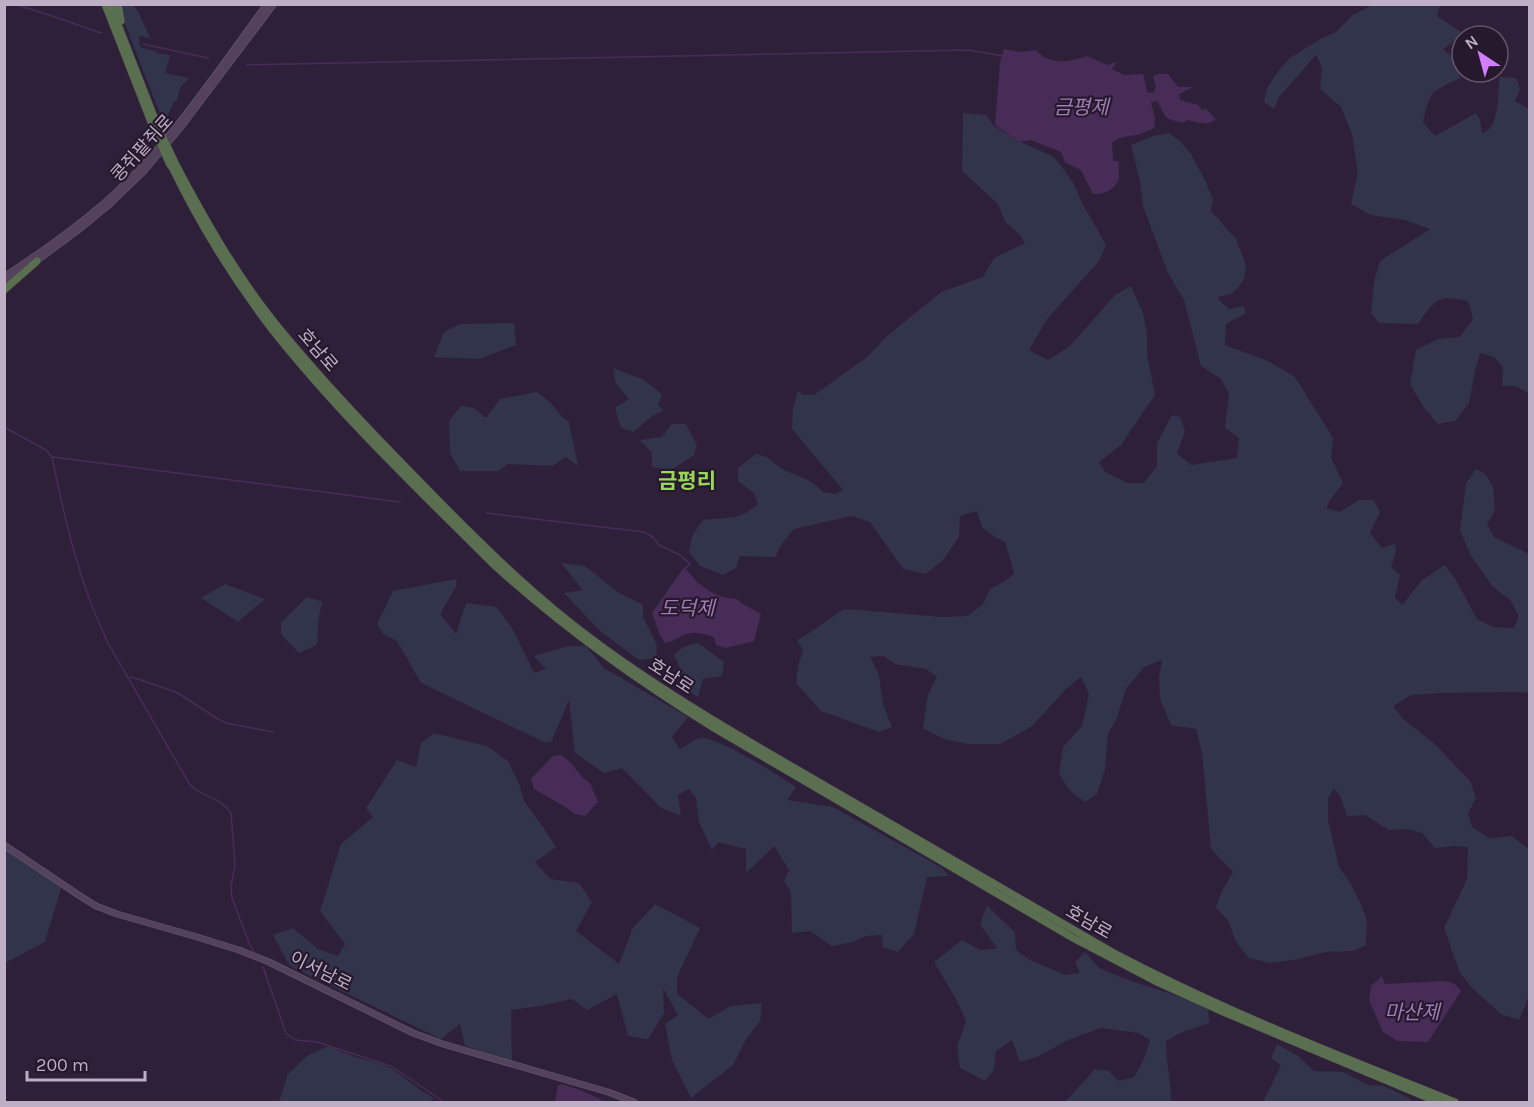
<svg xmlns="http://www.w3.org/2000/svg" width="1534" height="1107" font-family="Karla,'Noto Sans KR',sans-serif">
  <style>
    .green { fill: #31344b }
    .water { fill: #482c58 }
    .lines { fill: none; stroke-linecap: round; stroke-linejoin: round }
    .stream { stroke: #482c58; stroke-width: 1.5 }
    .secondary-casing { stroke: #5c4e64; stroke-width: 7 }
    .highway-casing { stroke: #493b50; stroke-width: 8 }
    .secondary { stroke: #54415c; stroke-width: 5 }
    .highway { stroke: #5a6f50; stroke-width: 7 }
    .highway-bridge-casing { stroke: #493b50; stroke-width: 8; stroke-linecap: butt }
    .highway-bridge { stroke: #5a6f50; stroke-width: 7 }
    .labels { text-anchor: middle; stroke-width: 4.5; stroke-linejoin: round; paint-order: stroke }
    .street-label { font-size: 18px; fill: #beaec6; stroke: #26192d }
    .water-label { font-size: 20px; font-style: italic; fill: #9f7cb3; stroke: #26192d }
    .quarter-label { font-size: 21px; font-weight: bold; fill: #98d757; stroke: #26192d }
  </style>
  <rect width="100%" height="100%" fill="#2f2039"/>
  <path class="green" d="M121,5H133L138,11L150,38L139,36L140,47L155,51L156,53L170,55L165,73L189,78L180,88L177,100L174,102L164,124L125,24Z
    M1372,5H1440L1437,16L1461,32L1453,42L1443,49L1455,59L1460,78C1431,92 1430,90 1423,122L1435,136L1476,113L1480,120L1482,133C1483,133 1490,129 1490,128C1500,115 1497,92 1500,77L1516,78L1520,89L1515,101L1529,109V393L1515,386H1502L1503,367L1494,357L1480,353L1475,371L1469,403L1455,421L1438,424L1424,408L1410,384L1416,350L1438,339L1460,337L1473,319L1468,301C1437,294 1435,300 1418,324L1379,323L1371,313L1374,281L1380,261L1430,229L1405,220L1371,215L1351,204L1358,173L1352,134L1341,107L1320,89L1322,68L1316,55L1279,97L1274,109L1264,102L1267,88L1279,70L1290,58L1322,38L1336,32L1353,15Z
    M963,113L986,115L993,125L1016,140L1054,157L1073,182L1081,201L1106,245L1099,261L1048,318L1029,350L1048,360L1070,346L1115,295L1131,286L1143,313L1147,334V355L1155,395L1121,445L1099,462L1105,472L1127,483H1144L1157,466V443L1172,415L1180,417L1185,431L1177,454L1192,465L1237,458L1239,438L1225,428L1229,394L1221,379L1201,366L1184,300L1168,273L1143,206L1140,182L1131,145L1153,136L1169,133L1181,142L1191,154L1206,182L1213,200L1211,211L1236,239L1246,265L1244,279L1239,287L1231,294L1218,297L1219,300L1229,309L1243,306L1246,313L1226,324L1225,345L1268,361L1295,377L1333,438L1331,458L1343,483L1331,499L1326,508L1340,512L1359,500H1374L1380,512L1370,533L1382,548L1395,544L1396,551L1391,567L1400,575L1395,597L1402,605L1422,580L1445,565L1456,580L1477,619L1493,627L1514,628L1519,616L1510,600L1492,586L1470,554L1460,530L1466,483L1476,469L1485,474L1493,487L1495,511L1487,524L1494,537L1529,554V693L1516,692L1440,693L1411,695L1393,706L1403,719L1436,745L1470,781L1476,798L1468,813L1472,827L1489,838L1512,836L1529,849V996L1519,1020L1501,1014L1472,988L1460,973L1444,928L1467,879L1468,847L1454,846L1435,848L1422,833L1407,829L1389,830L1365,815L1347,816L1341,798L1334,788L1328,798V820L1339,867L1349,881L1360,902L1367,920L1366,945L1353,951L1325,952L1299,959L1270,963L1249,958L1236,942L1229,922L1216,907L1222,891L1233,872L1211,849L1202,753L1196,729L1171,725L1160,699L1159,678L1162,660L1144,667L1126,689L1116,720L1108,734L1105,769L1097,794L1085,802L1070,791L1059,774L1063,747L1082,726L1089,694L1081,677L1067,688L1032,726L1000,744H968L944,739L923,728L928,695L937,677L926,669L895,664L884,656L870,657L879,675L883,704L892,727L879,732L821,711L796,683L798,666L803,650L797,640C814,631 829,618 845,609L942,617L968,616L983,604L990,589L1008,579L1014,573L1005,542L995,537L982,527L977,511L960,516L959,537L944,559L926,574L903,569L870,522L851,516L794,529L781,545L775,557L740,556L736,568L723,575L700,566L689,552L692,536L703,520C725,517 740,521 758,504L754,493L738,481V468L756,454C770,457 770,461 781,468C798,478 808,476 823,492L836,494L843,490L792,429L793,408L798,391L803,395H814L867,357L886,337L941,292L983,277L994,258L1025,243L1020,235L1005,221L998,204L962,171Z
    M514,323L516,345L479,359L434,357L444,332L460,324Z
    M613,368L644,380L662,394L658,405L664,410L651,417L633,432L621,428L615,408L629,399L616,384Z
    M537,392L551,403L562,417L569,422L578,466L566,457L553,466L508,464L498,471H460L450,453L449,421L461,406L474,408L486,418L500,399Z
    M672,424H686L697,445L694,455L671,470L652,467V453L640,440L662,437Z
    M561,563L585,566L619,593L643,605V617L657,645L656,658L639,660L600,631L564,593L583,590Z
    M456,579L457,585L440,614L456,634L466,603L497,607L514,631L534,673L546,669L534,656L568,646H586L604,668L688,717L672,737L680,749C686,746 694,739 700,738C718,736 779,776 796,787L787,800L833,807L942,868L949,876L927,877L914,934L898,952L883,947L882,935L865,936L853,942L832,946L810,931L792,933L791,892L784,881L789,870L774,846L746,873V849L718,842L712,850L699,822L696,798L689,789L678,795L681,816L661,808L622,768L604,773L575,753L569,700L551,742H544L421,683L397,641L383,634L377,624L393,591Z
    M225,584L265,599L238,622L201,598Z
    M307,597L323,602C317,613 319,631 317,645L299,653L281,634V622Z
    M698,643L724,662L722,676L703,679L698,697L680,687L681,670L674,655L683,647Z
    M434,733L487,746L508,761L519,784L524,801L543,827L556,847L535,862L550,879L579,883L592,902L576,931L619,964L633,928L655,904L700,928L677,977V994L709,1019L730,1006L762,1003L760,1021L745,1041L733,1065L691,1098L672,1060L665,1024L678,1015L663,988L664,1013L648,1039L628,1036L617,994L587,1010L572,999L540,1006L511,1010L512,1061L465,1046L460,1024L441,1039L290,966L273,935L293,928L318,949L338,956L345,944L320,911L341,844L373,817L366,808L397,760L416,767L421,743Z
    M5,845L61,888L45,942L5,963Z
    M987,906L1015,932L1016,950L1030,960L1065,975L1080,973L1075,962L1085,952L1099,968L1128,980L1208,1006L1209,1023L1180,1033L1166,1041C1166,1062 1171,1081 1171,1102H1065L1095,1069L1109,1071L1119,1081L1134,1077L1144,1059L1150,1040L1138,1033L1101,1028L1068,1040L1039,1056L1020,1062L1012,1040L996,1051L994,1070L985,1081L960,1068L957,1047L966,1021L956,999L934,962L962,940L980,950L997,948L980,924Z
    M1277,1044L1298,1056L1314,1071L1343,1072L1368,1085L1384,1086L1409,1098L1413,1102H1267L1264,1100L1281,1065L1271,1058Z
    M328,1046L355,1057L379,1063L393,1069L420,1090L434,1098L430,1102H279L288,1074L307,1056Z"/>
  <path class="water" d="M1004,49L1021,52L1035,50C1051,65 1067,63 1087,56C1094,60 1100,61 1107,65L1117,62L1112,69L1124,75L1143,74L1147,92L1153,93L1156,87L1153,76L1158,74H1168L1178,87H1193L1179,94L1180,100L1198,105L1202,110L1206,109L1216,119C1207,127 1198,122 1188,120L1182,123C1158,116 1169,118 1157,101L1151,102L1155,119L1154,128C1149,130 1142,134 1136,135C1126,136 1120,137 1112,143L1113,160L1119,162C1118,167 1119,172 1119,177C1117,189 1104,195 1093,194L1081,170L1065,162L1061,152L1031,140L1019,142L995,125L1000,63Z
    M684,567L698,583L711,592L725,598L736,599L746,606L761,614L754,641L726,648L716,645L714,637C704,634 694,630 684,635C677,638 672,642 665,643L660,635L652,613Z
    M561,755L571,763L583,778L590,783L598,802L585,816L575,814L567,808L534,789L531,779L553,756Z
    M1382,976L1385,984L1444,981L1455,984L1461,991L1428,1042L1398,1041L1383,1032L1369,1000L1371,986Z
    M561,1084L583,1091L605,1102H555L558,1086Z"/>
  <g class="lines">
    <path class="stream" d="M14,4L52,16L101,33
      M143,44L208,58
      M247,65L969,50L1003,56
      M4,427L46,450L52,457C65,521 80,586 109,645L190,785C202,797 221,797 231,813L235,865L231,886L232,898L249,943L254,952
      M53,457L400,502
      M486,513L644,532L653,537L659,545L680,555L690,564L685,569
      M130,677L138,679L178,693L218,719L226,723L273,732
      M263,967L286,1033L295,1040L317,1042L391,1066L444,1102"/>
    <defs>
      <path id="secondary" d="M35,262L77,231L110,204L144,171L181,127L274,4
        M4,277C40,253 79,226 111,197C170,144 219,69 267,4
        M4,283L18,274
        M4,845L80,896L96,906L117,914L197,937L239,950L269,962L413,1033L443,1044L608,1092L634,1102"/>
      <path id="highway" d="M105,4L153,127
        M110,4L156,122
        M118,4L121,21
        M175,163C204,218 235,273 274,322C321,380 373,434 426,488C480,543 535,598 597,643C673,699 755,745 836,792C928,845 1019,899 1112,952C1222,1010 1339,1056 1455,1102
        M171,165C199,223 232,277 271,328C338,413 417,488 493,564C561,626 636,680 714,728L1073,938L1155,981L1228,1014L1438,1102
        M4,290L37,261"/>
    </defs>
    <use href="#secondary" class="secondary-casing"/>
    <use href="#highway" class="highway-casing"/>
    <use href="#secondary" class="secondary"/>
    <use href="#highway" class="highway"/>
    <defs>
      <path id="highway-bridge" d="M156,122L175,163
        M153,127L170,165"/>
    </defs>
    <use href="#highway-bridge" class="highway-bridge-casing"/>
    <use href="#highway-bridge" class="highway-bridge"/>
  </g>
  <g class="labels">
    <g class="street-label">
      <text transform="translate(142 148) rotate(-48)" y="6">콩쥐팥쥐로</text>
      <text transform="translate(318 350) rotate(49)" y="6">호남로</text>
      <text transform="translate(671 676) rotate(33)" y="6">호남로</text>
      <text transform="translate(1089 922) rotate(30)" y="6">호남로</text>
      <text transform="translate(321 971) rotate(26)" y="6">이서남로</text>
    </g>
    <g class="water-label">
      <text x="1081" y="114">금평제</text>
      <text x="687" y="615">도덕제</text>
      <text x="1412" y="1019">마산제</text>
    </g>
    <g class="quarter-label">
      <text x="687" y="488">금평리</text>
    </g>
  </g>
  <rect width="1534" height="1107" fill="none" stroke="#beaec6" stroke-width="12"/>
  <g transform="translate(1480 54) rotate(324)"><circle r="28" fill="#26192d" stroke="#63556a" stroke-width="1.5"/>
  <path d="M0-4.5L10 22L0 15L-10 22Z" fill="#d27dfb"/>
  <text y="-9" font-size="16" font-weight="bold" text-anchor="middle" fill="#beaec6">N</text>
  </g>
  <path d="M27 1071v9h118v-9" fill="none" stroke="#beaec6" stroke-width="3"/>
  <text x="36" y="1071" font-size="18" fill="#beaec6" stroke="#26192d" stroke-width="4.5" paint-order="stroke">200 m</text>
</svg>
